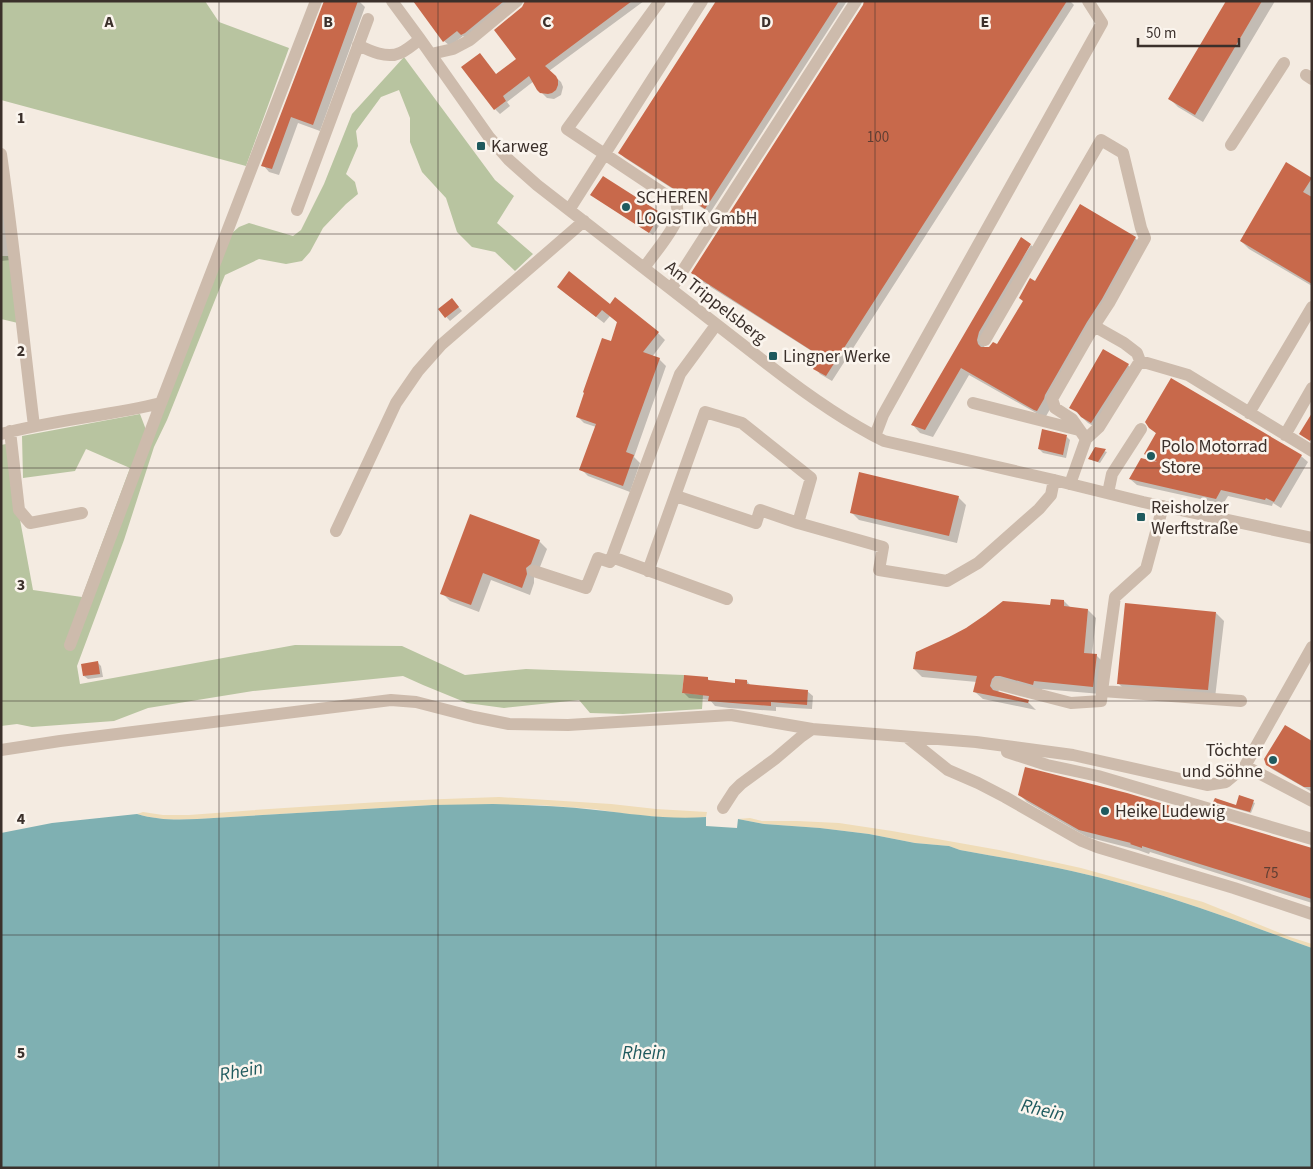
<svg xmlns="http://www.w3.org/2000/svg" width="1313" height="1169" font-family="'Source Sans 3',sans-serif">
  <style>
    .green { fill: #b8c4a0 }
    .sand { fill: #efdcb8 }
    .water { fill: #7fb0b2 }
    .shadow { fill: #0003 }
    .building { fill: #c8694b }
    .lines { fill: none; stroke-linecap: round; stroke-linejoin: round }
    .minor { stroke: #cdbbac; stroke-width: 12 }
    .grid { fill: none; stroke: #3b302b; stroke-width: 1; stroke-opacity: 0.55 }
    .poi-dot { fill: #1f5a5e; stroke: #fbf5ee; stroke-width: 2 }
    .labels { text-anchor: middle; stroke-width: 5; stroke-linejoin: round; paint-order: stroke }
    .number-label { font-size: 15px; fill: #5e3e33 }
    .poi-label { font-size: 18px; fill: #3b302b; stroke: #fbf5ee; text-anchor: start }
    .street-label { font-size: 18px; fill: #3b302b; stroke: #fbf5ee }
    .water-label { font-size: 19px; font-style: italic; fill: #1f5a5e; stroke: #fbf5ee }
    .grid-label { font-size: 16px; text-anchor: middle; font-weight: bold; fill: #3b302b; stroke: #fbf5ee; stroke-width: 5; stroke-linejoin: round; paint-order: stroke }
  </style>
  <rect width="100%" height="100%" fill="#f4ebe1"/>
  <path class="green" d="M1,1H205L219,22L289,48L246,166L1,100Z
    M404,57L495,180L514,196L497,223L533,254L515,271L495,252L472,247L457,232L446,198L422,172L410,142V118L399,90L381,97L356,131L358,146L346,174L355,182L358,194L346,204L323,228L310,252L302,261L286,264L259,259L225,275L167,420L154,447L124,540L77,666L80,684L295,645L402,646L465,675L526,669L684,675L682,693L703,695L702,709L623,714L590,713L579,700L504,708L467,703L423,685L403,676L253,691L148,708L114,721L32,727L17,724L1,726V445L6,444L33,590L82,597L130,468L86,449L75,471L23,478L22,436L140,414L151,443L224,240L239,227L249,223L293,236L301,230L324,184L352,114Z
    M1,256H10L18,323L1,319Z"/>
  <path class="sand" d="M499,797L611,804L656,809L707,812L706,817L685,819L633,815L594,809L539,805H433L197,819C176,820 157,820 137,814L143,812L163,815H189C292,807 395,800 499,797Z
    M750,818L762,821H797L839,823L892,831L999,850L1081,868L1203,902L1290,937L1312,944V948C1251,926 1190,903 1127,885C1072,869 1016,860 960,850L949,846L915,843L869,834L820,828L764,824L738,819Z"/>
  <path class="water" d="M493,804C527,805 562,806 596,810C633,814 669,820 706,817V826L737,828L738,819L764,824L820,828L869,834L915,843L949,846L960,850C1016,860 1072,869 1127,885C1190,903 1251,926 1312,948V1168H1V833L52,823L137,814C157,820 176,820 197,819L433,805Z"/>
  <path class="shadow" d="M325,1H359L365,7L320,131L298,123L279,175L269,172L263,165Z
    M415,1H516L468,40L463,36L450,46L444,41Z
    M534,1H644L549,71L561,82L563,87L561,95L554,99L547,98L538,89L534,81L507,102L510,106L500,114L495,109L496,75L518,60Z
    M717,1H847L710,213L625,158L620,153Z
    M866,1H1070L1074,5L832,381L820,374L815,368L821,357L698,279L693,273Z
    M1228,1H1275L1203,122L1178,107L1170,99Z
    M1311,179H1312V286L1249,249L1241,241Z
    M596,198L660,214L664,218L653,235Z
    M1,203L4,206L11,260L1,261Z
    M1081,205L1135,238L1143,246L1045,418L969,375L933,437L920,433L913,425L1031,245L1038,252L986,340L984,348L998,346Z
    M565,293L610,305L615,299L658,333L665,340L652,357L659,359L666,366L634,457L640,463L630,492L588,476L581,469L596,427L584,423L577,416L611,342L618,323L610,316L604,323Z
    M455,303L462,311L450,321L440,310Z
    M1128,365L1134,371L1097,428L1088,423L1071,407Z
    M1150,428L1301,456L1308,462L1281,508L1273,503L1272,506L1228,496L1223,504L1137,485L1130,479L1154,463L1145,454L1157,434Z
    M1067,437L1070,440L1066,458L1043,453L1039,449Z
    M1095,448L1107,452L1100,463L1089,459Z
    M958,497L966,505L957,543L859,520L851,512Z
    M539,541L547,549L538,572L534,576V583L530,595L491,580L479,612L450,601L442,593Z
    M1064,601L1071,608L1088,610L1096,618L1092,655H1096L1104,663L1101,694L1042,689L1041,692L1000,686L998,693L1028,702L1036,710L983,699L975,692L977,682L922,677L914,669Z
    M1216,613L1224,621L1215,698L1126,691L1118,683Z
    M98,663L101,666L103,677L88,679L84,676Z
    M707,678L710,681L736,684L747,681L751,686L807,691L813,696L812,709L776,707V711L729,708L715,706L710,700L689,698L684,693Z
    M1312,742V792L1272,769L1267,764Z
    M1020,795L1312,849V903L1150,852L1149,854L1138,850L1087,837L1027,802Z
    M1240,797L1255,803L1251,813L1216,803L1237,806Z"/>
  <path class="building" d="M324,1H358L313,125L291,117L272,169L261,166Z
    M413,1H504L465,33L461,35L457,31L443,42Z
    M525,1H632L545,66L556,76L558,80V85L556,90L552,93L548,94L540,93L537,90L529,76L503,96L506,101L494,110L461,67L480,53L496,74L516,59L494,30L522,7Z
    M716,1H839L705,209L618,153Z
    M864,1H1067L826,376L813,369L820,356L691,273L863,5Z
    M1226,1H1262L1195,115L1168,99Z
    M1286,162L1312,178L1303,192L1312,197V284L1240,241Z
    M603,176L661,213L649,233L590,195Z
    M1080,204L1136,237L1102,299L1087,322L1045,395L1044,399L1037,411L1034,410L961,368L925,430L911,425L1021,237L1031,244L979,332L977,340L978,344L981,347H989L993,342L997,344L1023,301L1019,298L1030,278L1035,281Z
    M569,271L610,304L615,297L659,332L643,352L660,358L626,452L634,455L623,486L579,470L596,424L576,417L584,393L583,392L602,338L611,341L617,322L602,310L596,317L557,287Z
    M452,298L459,307L445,318L438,309Z
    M1103,349L1129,364L1091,423L1081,417L1077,412L1069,408Z
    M1171,378L1302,455L1274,502L1266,498L1265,500L1221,490L1216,499L1129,479L1141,458L1157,462L1144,454L1156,433L1149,428L1145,422Z
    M1312,413V438L1310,441L1299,434Z
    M1042,429L1067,435L1063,455L1038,449Z
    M1095,447L1106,449L1098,462L1088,459Z
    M859,472L959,496L949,536L850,513Z
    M470,514L540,540L531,564L526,568L527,574L522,588L483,573L471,605L440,594Z
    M1051,599L1064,600V606L1088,609L1084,653L1097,654L1093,687L1034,681L1033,685L1000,676H995L992,679L990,686L993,690L1029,700L1028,703L973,692L977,676L913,669L916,652L949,637L966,628L985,615L1003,601L1050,605Z
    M1125,603L1216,612L1208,690L1117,684Z
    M98,661L100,674L83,676L81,664Z
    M684,675L708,677V680L735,683V679L747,680V684L808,690L807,705L771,702V706L708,701L709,696L682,693Z
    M1285,725L1312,741V787H1304L1266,765L1264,759Z
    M1025,767L1127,793L1312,848V899L1142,846V848L1130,844L1131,843L1079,830L1018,795Z
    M1239,795L1254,800L1250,812L1213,802L1215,798L1236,805Z"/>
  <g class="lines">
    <path class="minor" d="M392,1L420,39L489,137L509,160L537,185L770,366C806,394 844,421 884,441L1054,480L1143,502L1312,538
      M358,45C370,51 387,59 400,53C407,50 414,44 420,39
      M431,54L453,49L470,40L517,1
      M1306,75L1312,79
      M1231,145L1284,63
      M1,154C14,245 23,336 34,426
      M297,210L368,19
      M569,210L702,1
      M644,268C653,255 671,234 676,221C678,215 678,206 675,201L567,129L660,1
      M671,289L856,1
      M985,340L1101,140L1123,153L1141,228L1145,238L1109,303L1094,326
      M1140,361L1188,375L1312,451
      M973,403L1079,430
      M1249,413L1312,307
      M10,431L19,510L30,523L82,513
      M1,434C54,420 108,416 161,403L316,1
      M1285,435L1312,388
      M875,436L883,415L1102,23L1088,1
      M1070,484L1086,439L1099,427L1140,361L1137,353L1124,343L1094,326L1052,399L1055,408L1072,419L1086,439
      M1108,493L1112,474L1141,429
      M676,496L756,523L760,510L798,523L883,547L879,570L947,581L978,563L1039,509L1051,495L1054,480
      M1163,506L1146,569L1115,597L1102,691L1241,701
      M336,531L396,403L418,371L441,345L584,221
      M612,557L727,599
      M534,571L586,588L598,558L610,562L680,374L716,325
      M648,571L705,412L742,423L811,478L798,523
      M70,645L161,403
      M998,684L1071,703L1101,701L1102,691
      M908,738L948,770L978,783L1005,797L1082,841L1097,847L1234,888L1312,914
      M1,750L60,741L391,700L416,702L474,717L509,724L568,725L731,715L812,729L976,742L1073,755L1207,785L1226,782L1245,766L1312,647
      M1007,752L1047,765L1098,776L1312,839
      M1245,766L1312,801
      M723,808L734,791L741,784L775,759L802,736L812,729"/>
  </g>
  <path class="grid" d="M219,1V1168M438,1V1168M656,1V1168M875,1V1168M1094,1V1168M1,234H1312M1,468H1312M1,701H1312M1,935H1312"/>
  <g class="poi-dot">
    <rect x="476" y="141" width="10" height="10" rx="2.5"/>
    <circle cx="626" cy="207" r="5"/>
    <rect x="768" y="351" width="10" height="10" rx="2.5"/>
    <circle cx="1151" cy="456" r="5"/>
    <rect x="1136" y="512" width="10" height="10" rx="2.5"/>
    <circle cx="1273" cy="760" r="5"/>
    <circle cx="1105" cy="811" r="5"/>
  </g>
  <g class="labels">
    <g class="number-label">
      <text x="878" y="142">100</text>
      <text x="1271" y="878">75</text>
    </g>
    <g class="poi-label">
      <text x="491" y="152">Karweg</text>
      <text x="636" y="203">SCHEREN<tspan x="636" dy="21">LOGISTIK GmbH</tspan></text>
      <text x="783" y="362">Lingner Werke</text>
      <text x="1161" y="452">Polo Motorrad<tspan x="1161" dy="21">Store</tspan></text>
      <text x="1151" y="513">Reisholzer<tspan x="1151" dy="21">Werftstraße</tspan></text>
      <text x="1263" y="756" text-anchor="end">Töchter<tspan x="1263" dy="21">und Söhne</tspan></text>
      <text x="1115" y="817">Heike Ludewig</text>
    </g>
    <g class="street-label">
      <text transform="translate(716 302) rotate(38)" y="6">Am Trippelsberg</text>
    </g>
    <g class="water-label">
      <text x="644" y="1059">Rhein</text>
      <text transform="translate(241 1070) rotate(-10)" y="7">Rhein</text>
      <text transform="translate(1043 1109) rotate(13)" y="7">Rhein</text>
    </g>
  </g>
  <g class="grid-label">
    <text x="109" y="27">A</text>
    <text x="328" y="27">B</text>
    <text x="547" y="27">C</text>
    <text x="766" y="27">D</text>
    <text x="985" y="27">E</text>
    <text x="21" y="123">1</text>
    <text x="21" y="356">2</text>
    <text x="21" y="590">3</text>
    <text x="21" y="824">4</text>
    <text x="21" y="1058">5</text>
  </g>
  <rect width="1313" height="1169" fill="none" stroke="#3b302b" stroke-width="5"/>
  <path d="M1138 38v8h101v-8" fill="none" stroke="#3b302b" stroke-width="2.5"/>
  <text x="1146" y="38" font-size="15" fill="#3b302b" stroke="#fbf5ee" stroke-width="4" paint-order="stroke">50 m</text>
</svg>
